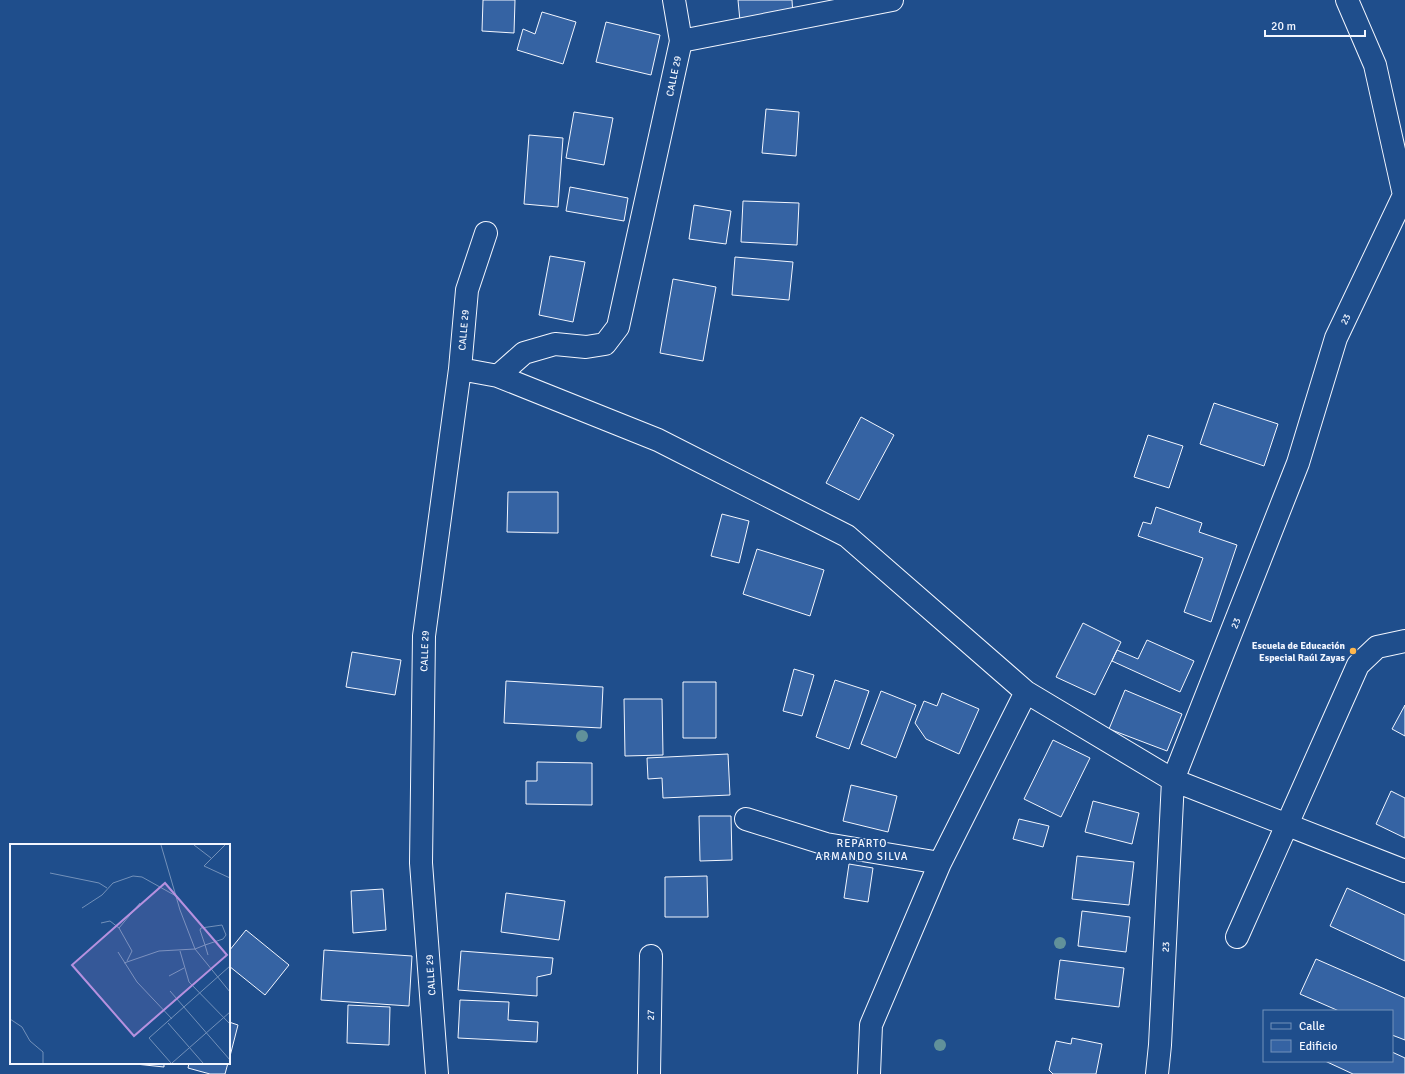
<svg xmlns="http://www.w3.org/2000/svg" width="1405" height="1074" font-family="Signika,sans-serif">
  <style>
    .building { fill: #3563a3; stroke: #f2f6ff }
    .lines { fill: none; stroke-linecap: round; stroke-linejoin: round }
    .minor-casing { stroke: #f2f6ff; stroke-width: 24 }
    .minor { stroke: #1f4e8c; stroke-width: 22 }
    .tree { fill: #61919a }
    .poi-dot { fill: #ffb74d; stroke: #1f4e8c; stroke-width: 1.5 }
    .labels { text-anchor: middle; stroke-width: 3; stroke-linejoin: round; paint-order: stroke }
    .street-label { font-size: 10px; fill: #f2f6ff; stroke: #1f4e8c }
    .poi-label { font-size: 10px; font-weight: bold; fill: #f2f6ff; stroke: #1f4e8c; text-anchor: end }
    .neighbourhood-label { font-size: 11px; letter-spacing: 1px; fill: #f2f6ff; stroke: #1f4e8c }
    .inset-road { fill: none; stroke: #7391ba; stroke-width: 1 }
    .view { fill: #b691df; fill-opacity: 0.15; stroke: #b691df; stroke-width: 2 }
    .inset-edge { fill: none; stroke: #f2f6ff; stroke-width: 2 }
  </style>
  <rect width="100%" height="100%" fill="#1f4e8c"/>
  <path class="building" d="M483,0H515L514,33L482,31Z
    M738,0H792L793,16L740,21Z
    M542,12L576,22L563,64L517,50L523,29L535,34Z
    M606,22L660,35L651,75L596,62Z
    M766,109L799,112L796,156L762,153Z
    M574,112L613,118L604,165L566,158Z
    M529,135L563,138L558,207L524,204Z
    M570,187L628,198L624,221L566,211Z
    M743,201L799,203L797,245L741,242Z
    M694,205L731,211L726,244L689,239Z
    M550,256L585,262L573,322L539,315Z
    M735,257L793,262L789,300L732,295Z
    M673,279L716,287L703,361L660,353Z
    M1214,403L1278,424L1264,466L1200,444Z
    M861,417L894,435L859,500L826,483Z
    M1148,435L1183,446L1169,488L1134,477Z
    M508,492H558V533L507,532Z
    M1156,507L1202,523L1199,532L1237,545L1211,622L1184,612L1203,558L1138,536L1143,522L1151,524Z
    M722,514L749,521L739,563L711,556Z
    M757,549L824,570L810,616L743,594Z
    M1083,623L1121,642L1095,695L1056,677Z
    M1147,640L1194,661L1180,692L1112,661L1117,650L1138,659Z
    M352,652L401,660L395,695L346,687Z
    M794,669L814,675L802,716L783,711Z
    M835,680L869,691L849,749L816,737Z
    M506,681L603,687L601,728L504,723Z
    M683,682H716V738H683Z
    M1125,690L1182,714L1167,751L1109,729Z
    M881,691L916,705L896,758L861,744Z
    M942,693L979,709L959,754L926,739L915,723L924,701L937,706Z
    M624,699H662L663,755L625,756Z
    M1405,705V736L1392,729Z
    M1053,740L1090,758L1061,817L1024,799Z
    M728,754L730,795L663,798L662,778L648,779L647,758Z
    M537,762L592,763V805L526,804V781H537Z
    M851,785L897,796L888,832L843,821Z
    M1391,791L1405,798V838L1376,824Z
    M1093,801L1139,813L1132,844L1085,832Z
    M699,816H731L732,860L700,861Z
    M1019,819L1049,826L1043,847L1013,839Z
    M1077,856L1134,862L1129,905L1072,899Z
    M849,864L873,868L868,902L844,898Z
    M707,876L708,917H665V877Z
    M1347,888L1405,915V961L1330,926Z
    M383,889L386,930L353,933L351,891Z
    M506,893L565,901L559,940L501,932Z
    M1082,911L1130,917L1126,952L1078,946Z
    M246,930L289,965L265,995L229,966V951Z
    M324,950L412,956L409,1006L321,1000Z
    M461,951L553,958L551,974L537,977V996L458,990Z
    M1316,959L1405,998V1040L1392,1035V1011H1339L1300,994Z
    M1060,960L1124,968L1119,1007L1055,999Z
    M460,1000L509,1002L508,1020L538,1022L537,1042L458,1038Z
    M348,1005L390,1007L389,1045L347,1043Z
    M229,1022L238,1025L229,1060Z
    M1072,1038L1102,1044L1096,1074H1053L1049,1070L1056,1041L1071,1044Z
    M1392,1052L1405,1058V1074H1353L1325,1061H1392Z
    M126,1063H164V1067Z
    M189,1063H228L225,1074H210L188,1068Z"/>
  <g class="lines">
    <defs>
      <path id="minor" d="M1347,0L1375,65L1404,195
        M681,41L892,0
        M460,369L498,376L658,440L847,536L1026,692L1173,780L1405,871
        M498,376L524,353L555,344L586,347L605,344L618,327L681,41L674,0
        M746,819L826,844L940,863
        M1237,937L1358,665L1377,647L1405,641
        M437,1074L421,863L424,636L460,369L467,290L486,233
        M649,1074L651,956
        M869,1074L871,1025L940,863L1026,692
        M1157,1074L1160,1045L1173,780L1298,463L1336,338L1405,193"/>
    </defs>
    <use href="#minor" class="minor-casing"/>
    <use href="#minor" class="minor"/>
  </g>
  <g class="tree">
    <circle cx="582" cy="736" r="6"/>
    <circle cx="1060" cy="943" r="6"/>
    <circle cx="940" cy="1045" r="6"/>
  </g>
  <circle class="poi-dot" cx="1353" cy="651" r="4"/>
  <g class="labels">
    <g class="street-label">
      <text transform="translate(673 76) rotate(-78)" y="4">CALLE 29</text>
      <text transform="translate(1345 319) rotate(-65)" y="4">23</text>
      <text transform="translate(463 330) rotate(-85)" y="4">CALLE 29</text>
      <text transform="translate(1235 623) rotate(-68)" y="4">23</text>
      <text transform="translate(424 651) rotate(-88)" y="4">CALLE 29</text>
      <text transform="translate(1165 947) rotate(-87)" y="4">23</text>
      <text transform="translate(430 975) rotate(-94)" y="4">CALLE 29</text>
      <text transform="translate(650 1015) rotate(-89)" y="4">27</text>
    </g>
    <g class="poi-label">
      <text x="1345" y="649">Escuela de Educación<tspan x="1345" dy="12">Especial Raúl Zayas</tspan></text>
    </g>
    <g class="neighbourhood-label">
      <text x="862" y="847">REPARTO<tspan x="862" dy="13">ARMANDO SILVA</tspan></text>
    </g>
  </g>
  <g transform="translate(10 844)">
    <rect width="220" height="220" fill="#1f4e8c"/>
    <path class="inset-road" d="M151,1L170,66L185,105L220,148M184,1L201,14M215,1L194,22L220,34M40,29L89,39L97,44M72,64L92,51L103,39L123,32L132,33L166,52M91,79L100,77L109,84L122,107L117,117M109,84L130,59M170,107L179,138L220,180M108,108L127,138L162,175M114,119L149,107L185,105L195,101L213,95L216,91L212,81L191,84L190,86L195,101L198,111M159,132L174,124M160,147L220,216M0,175L12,183L20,197L33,208V219M158,179L193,219M161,219L139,194L220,122M162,219L220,168"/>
    <path class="view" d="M155,39L217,111L124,192L62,121Z"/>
    <rect width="220" height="220" class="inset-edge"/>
  </g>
  <rect x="1263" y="1010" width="130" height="52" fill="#1f4e8c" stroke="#7391ba"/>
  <rect x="1271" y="1023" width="20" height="6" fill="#1f4e8c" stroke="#7391ba"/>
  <text x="1299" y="1030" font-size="12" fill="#f2f6ff">Calle</text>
  <rect x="1271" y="1040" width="20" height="12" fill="#3563a3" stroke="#7391ba"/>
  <text x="1299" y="1050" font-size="12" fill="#f2f6ff">Edificio</text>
  <path d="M1265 30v6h100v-6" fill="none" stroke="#f2f6ff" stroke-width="2"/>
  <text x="1271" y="30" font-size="12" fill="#f2f6ff" stroke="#1f4e8c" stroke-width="3" paint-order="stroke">20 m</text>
</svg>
